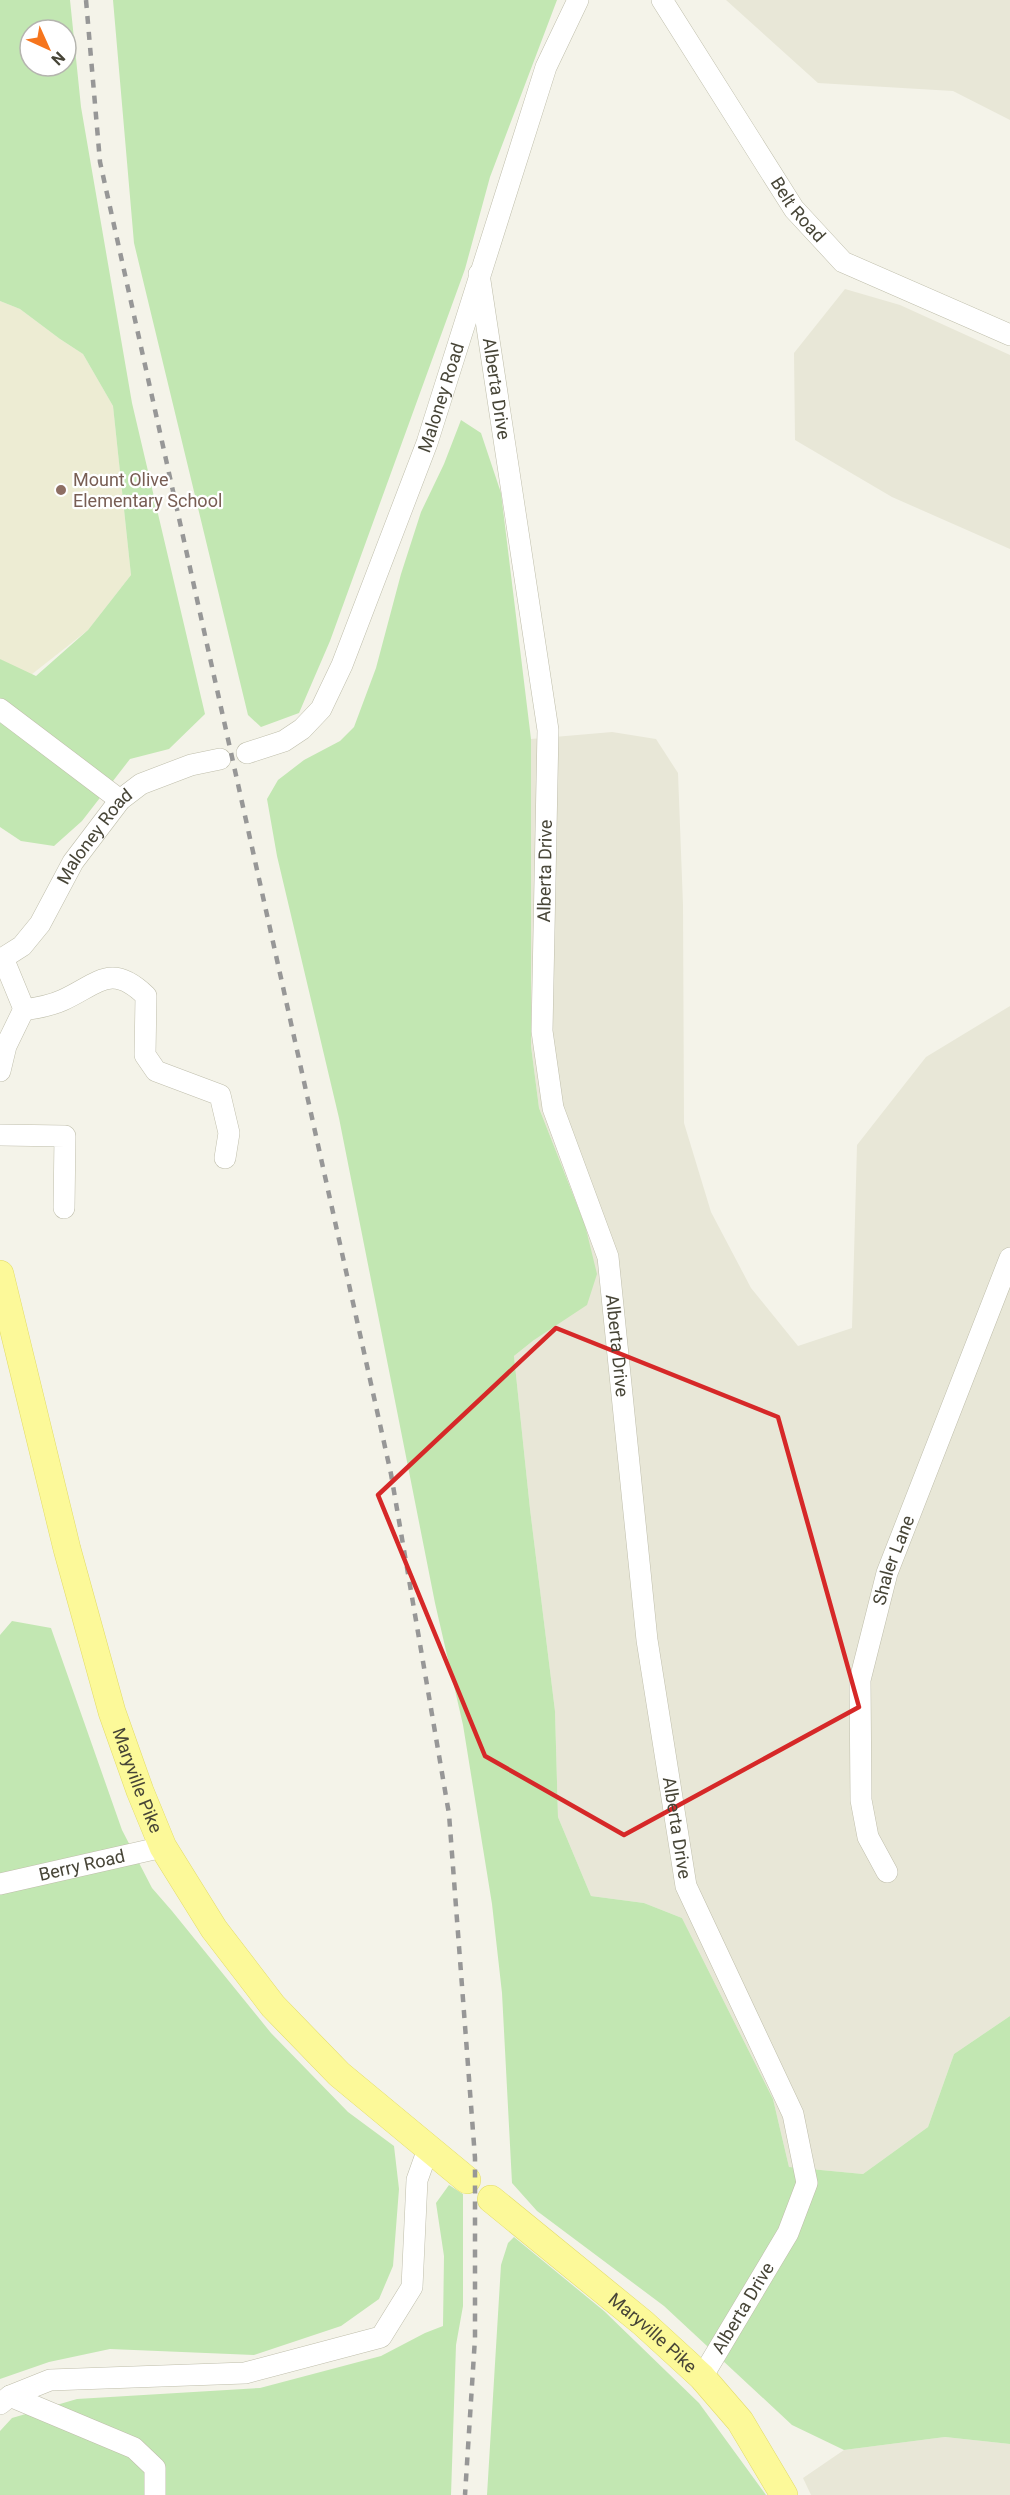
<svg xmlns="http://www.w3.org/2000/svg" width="1010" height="2495" font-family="Roboto,sans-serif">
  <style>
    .residential { fill: #e8e7d7 }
    .education { fill: #edecd3 }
    .green { fill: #c2e7b2; fill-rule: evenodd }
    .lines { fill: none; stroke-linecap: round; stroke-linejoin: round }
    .minor-casing { stroke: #bfbeab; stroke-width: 22 }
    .major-casing { stroke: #e2dc68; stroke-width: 28 }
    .minor { stroke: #fff; stroke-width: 21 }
    .major { stroke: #fcf999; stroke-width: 27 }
    .rail { stroke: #979797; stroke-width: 4.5; stroke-dasharray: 8 8; stroke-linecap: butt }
    .marked { fill: none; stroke: #d62828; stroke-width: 4.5; stroke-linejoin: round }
    .education-dot { fill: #8d6e63; stroke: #fff; stroke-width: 2 }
    .labels { text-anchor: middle; stroke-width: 4.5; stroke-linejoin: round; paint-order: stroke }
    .street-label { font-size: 18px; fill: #474537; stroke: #fff }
    .education-label { font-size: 18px; fill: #785e54; stroke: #fff; text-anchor: start }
  </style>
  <rect width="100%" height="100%" fill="#f4f3e9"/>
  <path class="residential" d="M726,0H1010V120L953,91L818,83Z
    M845,289L900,305L1010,355V549L892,497L795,440L794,353Z
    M612,732L656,739L678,773L683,905L684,1123L711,1212L751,1288L798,1346L852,1328L857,1145L926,1057L1010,1006V2016L954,2054L928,2127L863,2174L789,2167L773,2099L682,1918L644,1903L591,1896L558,1817L555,1711L530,1509L514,1356L534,1340L585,1225L539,1108L531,1046V739Z
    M945,2437L1010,2444V2495H811L803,2478L844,2450Z"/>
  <path class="education" d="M0,301L20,309L60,339L83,354L113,406L131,575L88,630L27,678L0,659Z"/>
  <path class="green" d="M0,0H70L81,107L132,403L205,714L169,749L130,759L82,821L54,846L21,841L0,827V659L36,676L88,630L131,575L113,406L83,354L60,339L20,309L0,301ZM30,30H66V66H30Z
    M113,0H557L490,177L465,269L330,641L299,713L261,727L248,715L134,243Z
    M461,420L481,433L501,493L531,739V1046L539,1108L585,1225L597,1274L587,1305L534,1340L514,1356L530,1509L555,1711L558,1817L591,1896L644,1903L682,1918L773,2099L789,2167L863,2174L928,2127L954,2054L1010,2016V2444L945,2437L844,2450L792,2425L664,2306L537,2211L512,2183L502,1993L492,1904L463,1725L435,1603L339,1118L277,856L267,799L278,780L304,760L340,741L354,727L376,668L401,574L421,512L444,464Z
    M12,1621L51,1628L122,1830L152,1888L172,1911L271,2033L348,2112L394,2146L399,2189L393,2266L379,2299L341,2326L254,2355L110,2349L49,2362L0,2379V1635Z
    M449,2185L463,2194V2306L456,2345L451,2495H0V2431L12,2418L77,2399L260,2388L381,2356L425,2333L443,2326L444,2256L436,2203Z
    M514,2237L604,2311L699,2403L766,2495H487L501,2265L508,2243Z"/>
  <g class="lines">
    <defs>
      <g id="minor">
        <path id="s1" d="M662,0L794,209L843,262L1010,335"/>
        <path id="s2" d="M479,274L548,730L542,1031L553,1108L608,1257L647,1640L686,1886L793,2114L807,2183L788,2233L702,2377"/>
        <path d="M0,709L120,800"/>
        <path id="s3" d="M247,753L284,741L302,729L321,709L342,665L427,443L546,67L578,0"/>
        <path id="s4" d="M0,960L22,946L40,924L73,862L120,800L141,784L191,765L220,759"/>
        <path d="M23,1010C38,1008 50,1006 63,1000C98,984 111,962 146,996L145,1055L156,1071L220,1095L229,1133L225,1158"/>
        <path d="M0,1071L6,1046L24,1009L3,958"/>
        <path d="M0,1135L65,1136L64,1208"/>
        <path id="s5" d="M887,1872L868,1837L861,1800L860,1680L887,1573L1010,1258"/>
        <path id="s6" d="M0,1884L163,1847"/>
        <path d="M10,2396L134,2448L155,2468V2495"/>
        <path d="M0,2404L10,2396L50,2380L245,2373L381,2337L412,2287L417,2180L428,2149"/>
      </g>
      <g id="major">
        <path id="s7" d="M0,1274L67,1549L112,1712L140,1791L163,1847L214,1929L273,2006L339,2074L467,2180"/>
        <path id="s8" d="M491,2199L643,2323L702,2377L740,2421L784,2495"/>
      </g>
    </defs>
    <use href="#minor" class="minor-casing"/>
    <use href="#major" class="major-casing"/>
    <use href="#minor" class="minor"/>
    <use href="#major" class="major"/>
    <path class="rail" d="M86,0L100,162L391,1474L449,1814L475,2158V2338L465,2495"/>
  </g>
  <path class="marked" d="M556,1328L778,1417L859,1707L624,1835L485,1756L378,1495Z"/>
  <circle class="education-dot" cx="61" cy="490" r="6"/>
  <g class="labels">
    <g class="street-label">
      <text dy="6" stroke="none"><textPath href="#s1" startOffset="250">Belt Road</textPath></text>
      <text dy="6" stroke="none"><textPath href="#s2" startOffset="116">Alberta Drive</textPath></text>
      <text dy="6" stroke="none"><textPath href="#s3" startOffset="422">Maloney Road</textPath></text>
      <text dy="6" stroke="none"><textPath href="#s4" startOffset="158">Maloney Road</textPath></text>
      <text transform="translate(545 871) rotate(-89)" y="6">Alberta Drive</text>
      <text dy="6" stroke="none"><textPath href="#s2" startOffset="1088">Alberta Drive</textPath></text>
      <text dy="6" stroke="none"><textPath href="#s5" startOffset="322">Shaler Lane</textPath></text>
      <text dy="6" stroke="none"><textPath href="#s7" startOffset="525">Maryville Pike</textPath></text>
      <text dy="6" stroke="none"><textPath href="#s2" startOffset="1574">Alberta Drive</textPath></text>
      <text dy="6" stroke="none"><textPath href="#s6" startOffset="84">Berry Road</textPath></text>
      <text transform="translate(743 2308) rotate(-59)" y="6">Alberta Drive</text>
      <text dy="6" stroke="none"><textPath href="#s8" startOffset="210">Maryville Pike</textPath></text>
    </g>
    <g class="education-label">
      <text x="73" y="486">Mount Olive<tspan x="73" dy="21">Elementary School</tspan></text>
    </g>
  </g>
  <g transform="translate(48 48) rotate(135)"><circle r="28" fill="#ffffff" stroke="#b5b5af" stroke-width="1.5"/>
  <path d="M0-4.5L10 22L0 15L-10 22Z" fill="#f6751d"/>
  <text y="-9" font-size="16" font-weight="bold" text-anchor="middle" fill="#474537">N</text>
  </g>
</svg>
